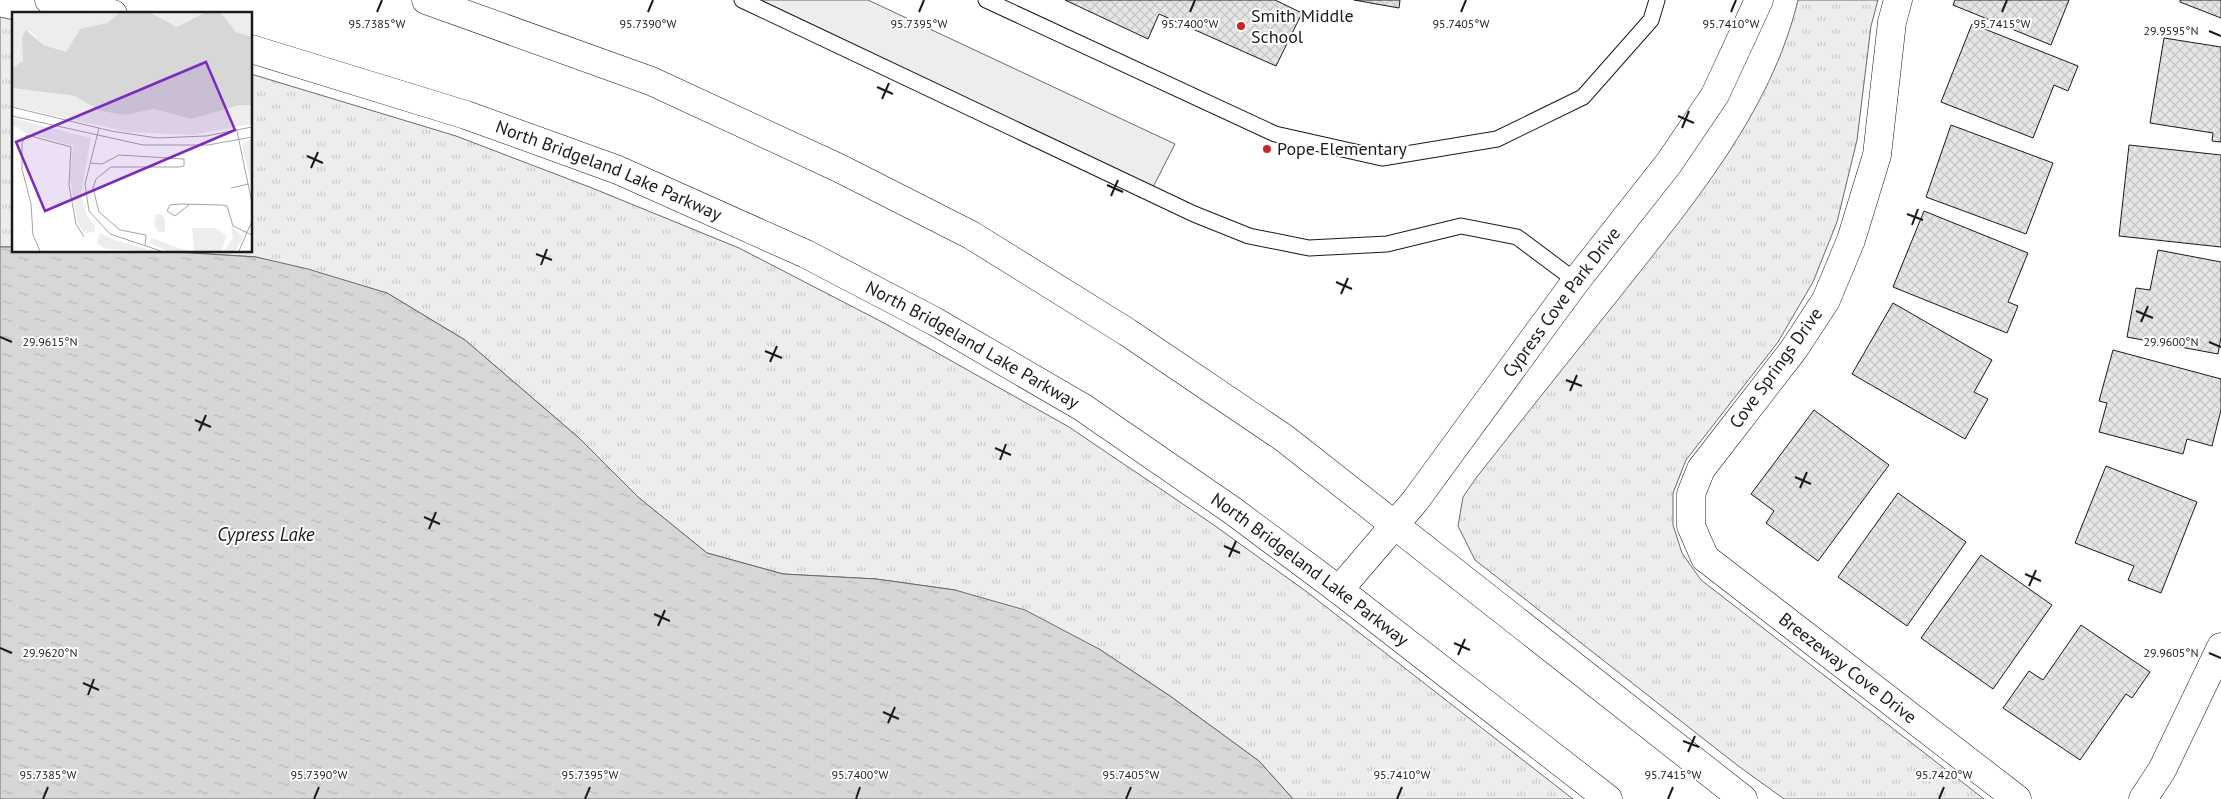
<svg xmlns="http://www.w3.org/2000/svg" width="2221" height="799" font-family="'PT Sans',sans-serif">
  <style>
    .grass { fill: url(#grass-tufts); stroke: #6a6a6a }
    .built { fill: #ededed; stroke: #6a6a6a }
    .water { fill: url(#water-ripples); stroke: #6a6a6a }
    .building { fill: url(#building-cross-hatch); stroke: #1a1a1a }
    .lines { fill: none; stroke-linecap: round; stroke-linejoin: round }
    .lane-casing { stroke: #1a1a1a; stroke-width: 17 }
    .street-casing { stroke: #1a1a1a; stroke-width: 29 }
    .secondary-casing { stroke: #1a1a1a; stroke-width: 29 }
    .lane { stroke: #fff; stroke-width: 15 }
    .street { stroke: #fff; stroke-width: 28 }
    .secondary { stroke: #fff; stroke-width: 28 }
    .ticks { fill: none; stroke: #1a1a1a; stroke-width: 2 }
    .poi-dot { fill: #c62828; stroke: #fff; stroke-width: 2 }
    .labels { text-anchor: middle; stroke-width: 4; stroke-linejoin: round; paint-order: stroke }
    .poi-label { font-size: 18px; fill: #1a1a1a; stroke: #fff; text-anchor: start }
    .street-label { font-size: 18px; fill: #1a1a1a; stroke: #fff }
    .water-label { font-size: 19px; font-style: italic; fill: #1a1a1a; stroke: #fff }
    .inset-road { fill: none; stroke: #a3a3a3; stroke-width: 1 }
    .view { fill: #7b2cbf; fill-opacity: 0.15; stroke: #7b2cbf; stroke-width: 2.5 }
    .inset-edge { fill: none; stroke: #1a1a1a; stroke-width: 2.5 }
    .ticks-label { font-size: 12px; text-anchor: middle; fill: #1a1a1a; stroke: #fff; stroke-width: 4; stroke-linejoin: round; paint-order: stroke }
  </style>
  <defs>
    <pattern id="grass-tufts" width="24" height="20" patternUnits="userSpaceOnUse" patternTransform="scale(1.25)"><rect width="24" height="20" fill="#ededed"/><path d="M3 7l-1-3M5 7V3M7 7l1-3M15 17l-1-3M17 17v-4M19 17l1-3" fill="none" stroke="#cbcbcb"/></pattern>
    <pattern id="water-ripples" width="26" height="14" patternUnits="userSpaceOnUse" patternTransform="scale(1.25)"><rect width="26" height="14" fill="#d7d7d7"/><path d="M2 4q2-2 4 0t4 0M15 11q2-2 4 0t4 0" fill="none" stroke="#b8b8b8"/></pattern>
    <pattern id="building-cross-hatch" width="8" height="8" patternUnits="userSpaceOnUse" patternTransform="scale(1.25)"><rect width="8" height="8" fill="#e6e6e6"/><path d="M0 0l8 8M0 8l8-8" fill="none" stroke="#c5c5c5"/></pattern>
  </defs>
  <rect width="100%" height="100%" fill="#fff"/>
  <path class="grass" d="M1798,0H1878L1871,26L1857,140L1837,222L1813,282L1778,342L1686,460L1673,493V525L1682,553L1701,580L1984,799H1784L1737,765L1475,560L1458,526L1463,497L1476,478C1524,417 1572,357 1620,297C1691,207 1771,113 1798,0Z
    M0,17L14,20V247H0Z
    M251,74L456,136L592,188L739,248L884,323L1069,427L1211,523L1307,592L1573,799H1293L1259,761L1170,696L1099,649L955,590L876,579L783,574L707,553L638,497L579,438L465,340L387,293L256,257L160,251H251Z"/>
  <path class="built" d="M742,0H868L1175,144L1150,193Z"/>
  <path class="water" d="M0,247H14V251H160L256,257L308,269L387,293L465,340L579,438L638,497L707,553L783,574L876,579L955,590L1025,610L1099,649L1170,696L1259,761L1293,799H0Z"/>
  <path class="building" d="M1065,0H1275L1302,13L1276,66L1159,14L1148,39Z
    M1354,0H1400L1399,8Z
    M1955,0H2069L2051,45L1953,5Z
    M2180,0H2221V18L2180,2Z
    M1972,24L2078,66L2068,91L2054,85L2033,138L1941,102Z
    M2164,38L2221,47V142L2212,141L2213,133L2150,123Z
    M1951,125L2053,163L2026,234L1926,197Z
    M2129,145L2221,155V247L2119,236Z
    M1924,211L2028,253L2008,302L2018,306L2007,333L1893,287Z
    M2158,250L2221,262V337L2218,354L2127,337L2136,288L2150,290Z
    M1893,303L1992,360L1974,392L1988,399L1965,439L1852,374Z
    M2113,350L2221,379V410L2212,446L2187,439L2183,454L2099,432L2107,403L2099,401Z
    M1814,410L1889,465L1818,561L1766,523L1774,511L1751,494Z
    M2106,466L2197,502L2161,593L2128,580L2134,566L2075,543Z
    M1898,493L1966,542L1907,626L1838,577Z
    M1981,555L2052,605L1993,689L1921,638Z
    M2081,625L2150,672L2132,698L2126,694L2080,760L2003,708L2029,671L2043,680Z"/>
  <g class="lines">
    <defs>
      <path id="lane" d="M742,0L1194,214L1249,236L1309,248L1387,244L1461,226L1517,237L1576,281
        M986,0L1275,134L1382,158L1497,139L1583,97L1651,20L1657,0"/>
      <g id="street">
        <path id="s1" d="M1898,0L1892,22L1877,155L1851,240L1826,300L1794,349L1701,469L1691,494V526L1705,558L2017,799"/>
        <path d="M2143,799L2162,770L2221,647"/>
      </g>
      <g id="secondary">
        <path d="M49,0L113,14"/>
        <path d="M426,0L651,81L839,168L971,235L1127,332L1284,438L1743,799"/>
        <path id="s2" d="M251,49L466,115L618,170L806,254L934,321L1082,407L1233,511L1339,590L1608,799"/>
        <path id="s3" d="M1339,590L1415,501L1576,281L1669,163L1715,95L1759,0"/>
      </g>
    </defs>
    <use href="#lane" class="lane-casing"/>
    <use href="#street" class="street-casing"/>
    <use href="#secondary" class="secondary-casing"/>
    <use href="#lane" class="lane"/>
    <use href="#street" class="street"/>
    <use href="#secondary" class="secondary"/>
  </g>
  <path class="ticks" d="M377,12L382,0M648,12L653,0M919,12L924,0M1190,12L1195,0M1461,12L1466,0M1731,12L1736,0M2002,12L2007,0M2209,31L2221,36M877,87L893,94M882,99L889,83M1678,116L1694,123M1682,128L1689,111M307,156L323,163M311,168L318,152M1107,185L1123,192M1111,196L1118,180M1907,214L1923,220M1912,225L1918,209M536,254L552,260M541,265L547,249M1336,282L1352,289M1341,294L1348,278M2136,311L2153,318M2141,322L2148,306M0,337L12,342M2209,342L2221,347M765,351L782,358M770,362L777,346M1566,380L1582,386M1570,391L1577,375M195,420L211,427M199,431L206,415M995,448L1011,455M1000,460L1006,444M1795,477L1811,484M1800,488L1807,472M424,517L440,524M429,529L436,512M1224,546L1240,553M1229,557L1236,541M2025,574L2041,581M2029,586L2036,570M654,614L670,621M658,626L665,610M1454,643L1470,650M0,648L12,653M2209,653L2221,658M1458,655L1465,639M83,683L99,690M88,695L94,679M883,712L899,719M888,723L895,707M1683,741L1699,747M1688,752L1695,736M43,799L48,787M314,799L319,787M585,799L590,787M856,799L860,787M1126,799L1131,787M1397,799L1402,787M1668,799L1673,787M1939,799L1944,787"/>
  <g class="poi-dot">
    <circle cx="1241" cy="26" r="5"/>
    <circle cx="1267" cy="149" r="5"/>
  </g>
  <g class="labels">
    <g class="poi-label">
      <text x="1251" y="22">Smith Middle<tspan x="1251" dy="21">School</tspan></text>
      <text x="1277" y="155">Pope Elementary</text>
    </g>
    <g class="street-label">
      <text dy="6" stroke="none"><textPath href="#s2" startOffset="378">North Bridgeland Lake Parkway</textPath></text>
      <text dy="6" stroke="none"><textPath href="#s3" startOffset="364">Cypress Cove Park Drive</textPath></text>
      <text dy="6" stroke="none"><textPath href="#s2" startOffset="782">North Bridgeland Lake Parkway</textPath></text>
      <text transform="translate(1776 368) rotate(-54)" y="6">Cove Springs Drive</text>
      <text dy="6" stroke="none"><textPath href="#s2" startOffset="1188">North Bridgeland Lake Parkway</textPath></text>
      <text dy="6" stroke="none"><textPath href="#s1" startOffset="795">Breezeway Cove Drive</textPath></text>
    </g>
    <g class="water-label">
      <text x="266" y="541">Cypress Lake</text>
    </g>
  </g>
  <g transform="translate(12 12)">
    <rect width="240" height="240" fill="#fff"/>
    <path d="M78,1H107L95,11L68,17L54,40L32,33L17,18L11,49L0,56V8L41,10L74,5ZM139,1H192L165,15ZM209,1H240V25L224,20ZM0,76L63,84L88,99L113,103L142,97L179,107L228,93H240V112L179,123L116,120L0,94ZM0,106L79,126L69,182L75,204L83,214V220L72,221L65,209L58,166L61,134L14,121L0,113ZM240,126V177L230,133ZM144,202H149L153,207V220H146L142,213ZM219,214L231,225L223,239H212L221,226ZM88,221L103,228L142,239L94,237L85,231ZM140,226L172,238L174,239H155L137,231Z" fill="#ededed"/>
    <path d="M0,1H78L74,5L41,10L0,8Z" fill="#ededed"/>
    <path d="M180,216H203L210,220L214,224L210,239H182Z" fill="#ededed"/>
    <path d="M107,1H139L165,15L192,1H209L224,20L240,25V93H228L179,107L142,97L113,103L88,99L63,84L0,76V56L11,49L10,25L14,18L32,33L54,40L68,17L95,11Z" fill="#d7d7d7"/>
    <path class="inset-road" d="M0,95L99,119L145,126L194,124L240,115M0,104L131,133H196L240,125M87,116L73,172L77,199L98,222L149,239M225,119L240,191M78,151L90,152L107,143L172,147V154L167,155H99L84,167L81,176L87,200L108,218L134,223L133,234M219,176L237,172M178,192L163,204L155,199L158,193L168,192L210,193L215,194L221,214L240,223M28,239L21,223L19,192L10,157V131L15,123L59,135L57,173L64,212L72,225M227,239L240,209"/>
    <path class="view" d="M194,50L223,118L33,199L4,130Z"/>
    <rect width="240" height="240" class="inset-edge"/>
  </g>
  <g class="ticks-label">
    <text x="377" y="28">95.7385°W</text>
    <text x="648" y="28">95.7390°W</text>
    <text x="919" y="28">95.7395°W</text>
    <text x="1190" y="28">95.7400°W</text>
    <text x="1461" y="28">95.7405°W</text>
    <text x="1731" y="28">95.7410°W</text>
    <text x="2002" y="28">95.7415°W</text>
    <text x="2171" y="35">29.9595°N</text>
    <text x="50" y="346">29.9615°N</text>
    <text x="2171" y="346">29.9600°N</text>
    <text x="50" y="657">29.9620°N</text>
    <text x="2171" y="657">29.9605°N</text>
    <text x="48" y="779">95.7385°W</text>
    <text x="319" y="779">95.7390°W</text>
    <text x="590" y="779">95.7395°W</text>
    <text x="860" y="779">95.7400°W</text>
    <text x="1131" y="779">95.7405°W</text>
    <text x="1402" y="779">95.7410°W</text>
    <text x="1673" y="779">95.7415°W</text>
    <text x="1944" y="779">95.7420°W</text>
  </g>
</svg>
